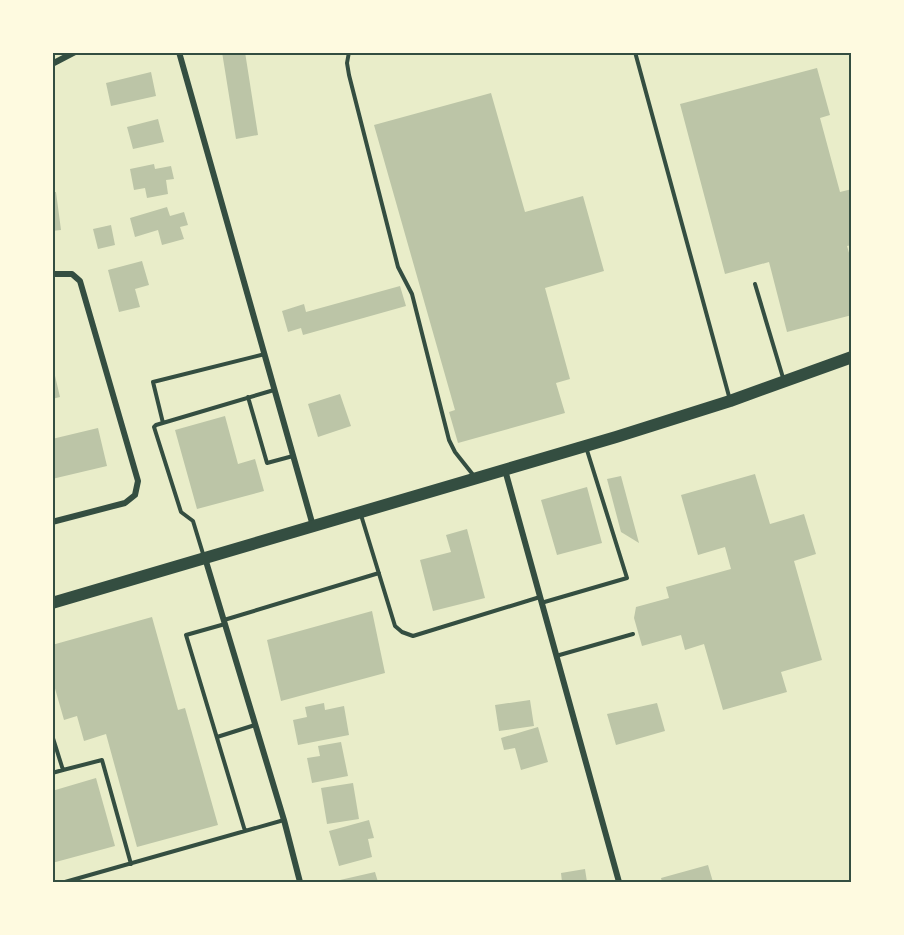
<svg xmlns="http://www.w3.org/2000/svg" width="904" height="935" font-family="'Golos Text',sans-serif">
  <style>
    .building { fill: #bcc5a7 }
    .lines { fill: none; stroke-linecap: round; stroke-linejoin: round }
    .service { stroke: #344e41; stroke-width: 4 }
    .minor { stroke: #344e41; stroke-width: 6 }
    .primary { stroke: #344e41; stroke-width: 12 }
    .neatline { fill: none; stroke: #344e41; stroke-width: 2 }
  </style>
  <rect width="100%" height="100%" fill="#e9edc9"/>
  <path class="building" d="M222,52H245L258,135L236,139Z
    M817,68L830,115L820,118L840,192L852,189V245L847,246L852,263V315L787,332L769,262L725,274L680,104Z
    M151,72L156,96L111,106L106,83Z
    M491,93L525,212L583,196L604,271L545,288L570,379L556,383L565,413L458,443L449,412L455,410L374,125Z
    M158,119L164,142L133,149L127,127Z
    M154,164L155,169L171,166L174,179L166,180L168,194L147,198L145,188L134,190L130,169Z
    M52,192H56L61,230L52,231Z
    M167,207L170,216L184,212L188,225L180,227L184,239L162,245L158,230L135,237L130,218Z
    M111,225L115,245L98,249L93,229Z
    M142,261L149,285L135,289L140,307L119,312L108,270Z
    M400,286L406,306L303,335L301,328L288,332L282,311L304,304L306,312Z
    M52,363L60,397L52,399Z
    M340,394L351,426L318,437L308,404Z
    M225,416L238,464L255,459L264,491L197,509L175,430Z
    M98,428L107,466L52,479V439Z
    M755,474L770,524L804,514L816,554L794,561L822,660L781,672L787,692L723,710L704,644L685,650L681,635L642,646L634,618L636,607L669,598L666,587L731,569L725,547L698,555L681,495Z
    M621,476L639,543L621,532L607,479Z
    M587,487L602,543L557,555L541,500Z
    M467,529L485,598L433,611L420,560L451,552L446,535Z
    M372,611L385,673L281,701L267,640Z
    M152,617L178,710L185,708L218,825L137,847L106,734L84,741L77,716L64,720L52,678V645Z
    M530,700L534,726L499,731L495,705Z
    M324,703L325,710L344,706L349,735L298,745L293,720L307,717L305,707Z
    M657,703L665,731L616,745L607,714Z
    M538,727L548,762L521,770L515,748L504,750L501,738Z
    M341,742L348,776L312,783L307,758L320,756L318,746Z
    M96,778L115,846L52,863V791Z
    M353,783L359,819L327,824L321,788Z
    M369,820L374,838L368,839L372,857L339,866L329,831Z
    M708,865L713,882H662L661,878Z
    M585,869L587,882H562L561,873Z
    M375,872L378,882H341L340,880Z"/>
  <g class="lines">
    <path class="service" d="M349,52L347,63L349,75L398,267L412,294L449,440L455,452L474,476
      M635,52L730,400
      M755,284L784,381
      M248,397L267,463L293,456
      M163,423L153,382L265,354
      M361,515L395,626L402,632L413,636L540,597
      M204,557L193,521L181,512L154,427L156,425L274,390
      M541,603L627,578L586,447
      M224,620L379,573
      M225,624L186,635L245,831
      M556,656L633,634
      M52,735L63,770L52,773
      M217,737L255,725
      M63,770L102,760L131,864
      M65,882L284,820"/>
    <path class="minor" d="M179,52L313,526
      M52,64L75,52
      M52,274H72L80,281L138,481L135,495L125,503L52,522
      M505,470L619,882
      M205,558L284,820L300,882"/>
    <path class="primary" d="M52,603L616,437L730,401L852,357"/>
  </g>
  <rect width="904" height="935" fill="none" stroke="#fefae0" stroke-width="108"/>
  <rect x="54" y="54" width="796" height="827" class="neatline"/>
</svg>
